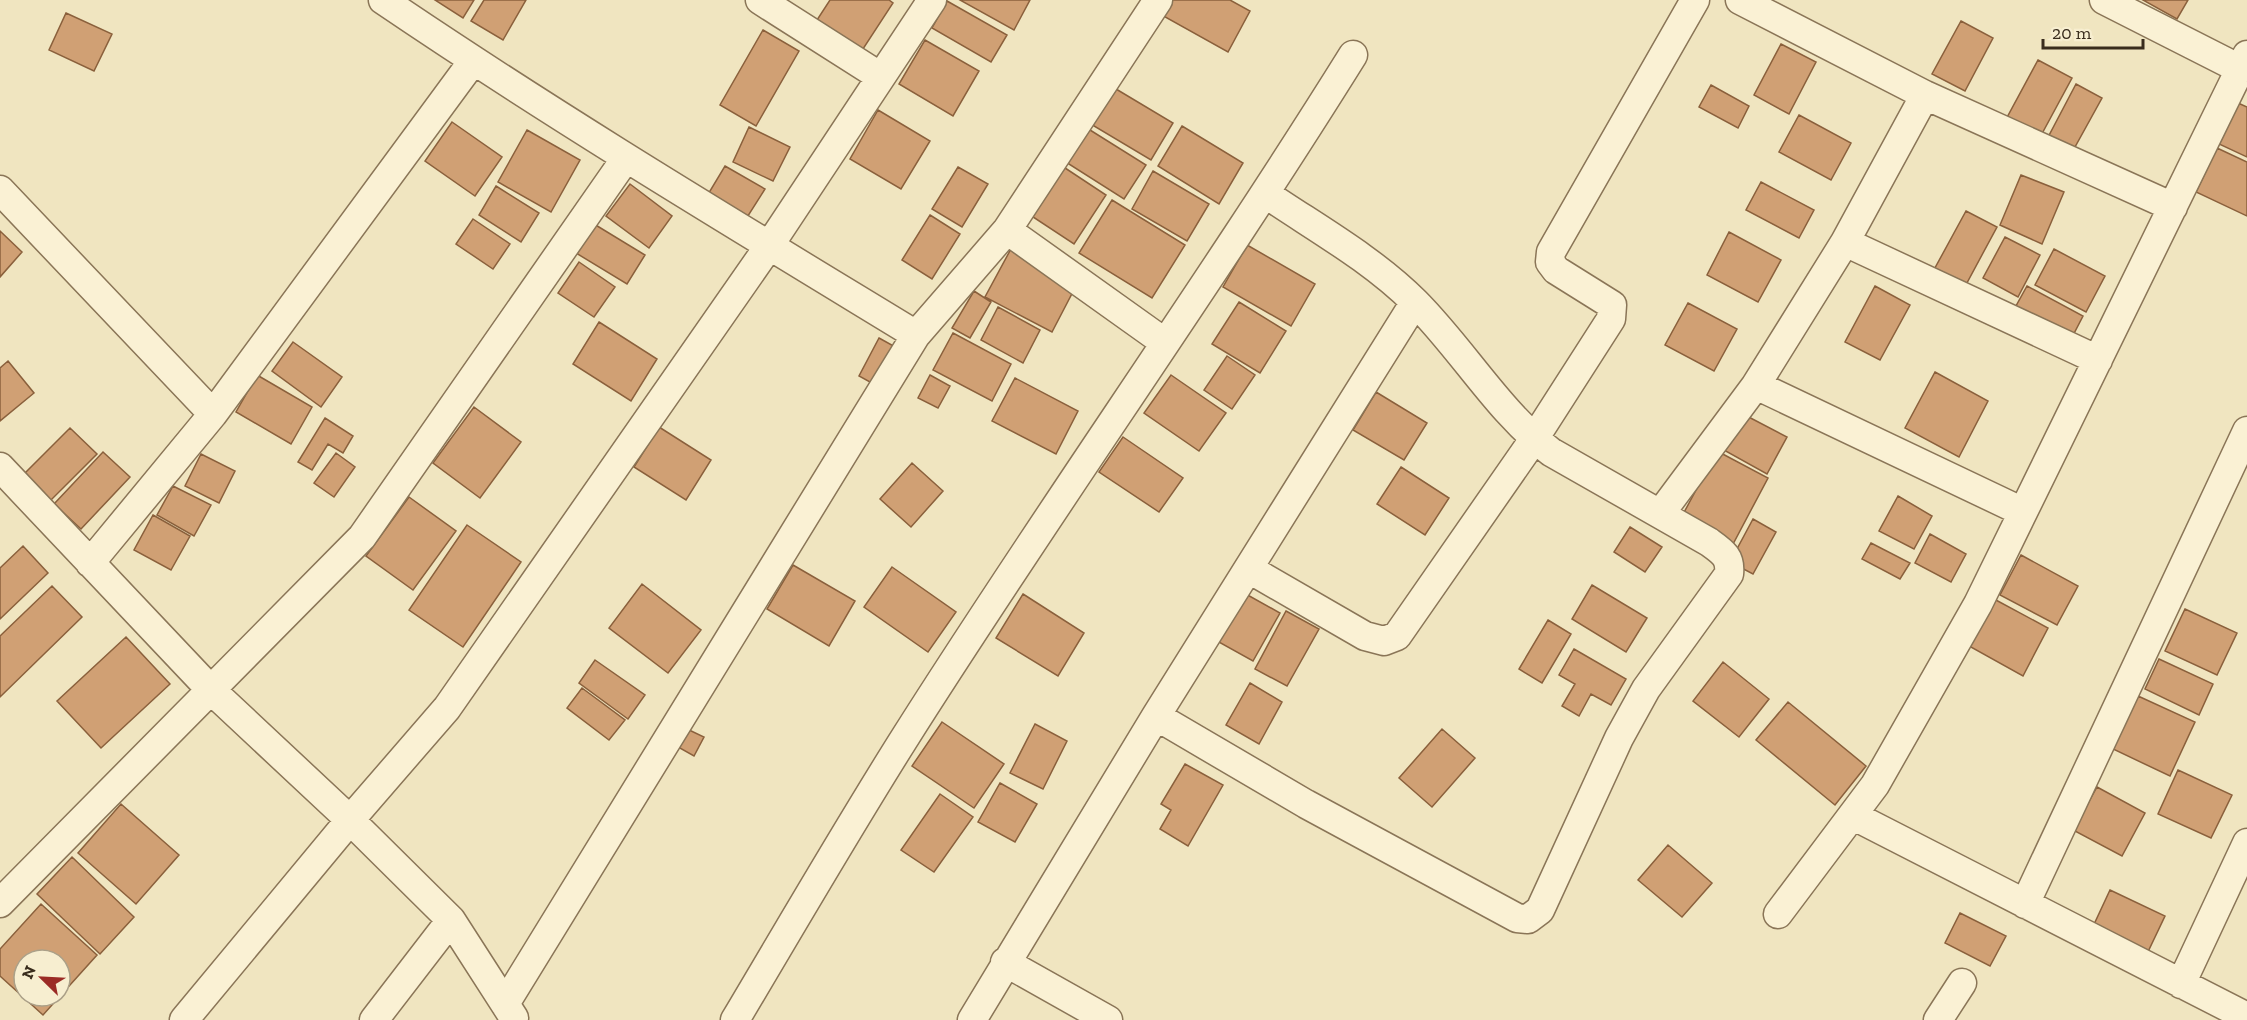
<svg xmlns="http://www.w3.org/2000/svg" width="2247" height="1020" font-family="'Zilla Slab',serif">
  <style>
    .building { fill: #d0a074; stroke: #8a603c; stroke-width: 1.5; fill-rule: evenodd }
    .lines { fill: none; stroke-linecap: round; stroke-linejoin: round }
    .minor-casing { stroke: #8a7557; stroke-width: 31 }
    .minor { stroke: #faf1d4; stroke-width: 28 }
  </style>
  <rect width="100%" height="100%" fill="#f0e5c0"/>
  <path class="building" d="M435,0H474L463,18Z
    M484,0H526L503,40L471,21Z
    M830,0H889L893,3L861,52L815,23Z
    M960,0H1030L1014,30Z
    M1165,0H1230L1250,11L1228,52L1158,13Z
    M2143,0H2188L2177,19Z
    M947,1L1007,35L991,62L932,28Z
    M66,13L112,34L94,71L49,50Z
    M1961,21L1993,38L1965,91L1932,74Z
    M763,30L799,51L756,126L720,105Z
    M925,40L979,71L953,116L899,84Z
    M1781,44L1816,62L1789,114L1754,95Z
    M2038,60L2072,78L2038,141L2004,123Z
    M2076,84L2102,98L2070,156L2045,143Z
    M1711,85L1749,106L1738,128L1699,107Z
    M1111,86L1173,123L1151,160L1089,123Z
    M2238,103L2247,107V157L2219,144Z
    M878,110L930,141L901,189L850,159Z
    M1799,115L1851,143L1831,180L1779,152Z
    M452,122L502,157L475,196L425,161Z
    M1082,125L1146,165L1124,199L1061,159Z
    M1182,126L1243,163L1219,204L1158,166Z
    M749,127L790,147L773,181L733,162Z
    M527,130L580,160L551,212L498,182Z
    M2217,148L2247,162V216L2196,192Z
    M1059,164L1106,195L1074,244L1027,213Z
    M725,166L765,189L746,219L707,196Z
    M958,167L988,184L962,227L932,209Z
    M1153,171L1209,204L1187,241L1132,209Z
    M2021,175L2064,192L2042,244L2000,225Z
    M1761,182L1814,210L1799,238L1746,210Z
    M630,184L672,216L649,248L606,216Z
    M496,186L539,213L521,242L479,215Z
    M1112,200L1185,245L1152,298L1079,253Z
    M1966,211L1997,227L1961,294L1930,277Z
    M930,215L960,234L932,279L902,260Z
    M473,219L510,244L493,269L456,244Z
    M594,224L645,255L627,284L576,253Z
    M0,231L22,252L0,277Z
    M1729,232L1781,260L1758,302L1707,275Z
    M2005,237L2040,255L2018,297L1983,278Z
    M1247,245L1315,284L1291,326L1223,287Z
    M1012,247L1078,282L1052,332L985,297Z
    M2054,249L2105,276L2086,312L2035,285Z
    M579,262L615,287L594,317L558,293Z
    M1875,286L1910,305L1880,360L1845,342Z
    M2027,286L2083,316L2068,345L2011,315Z
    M974,291L991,302L970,338L952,328Z
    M1239,302L1286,331L1260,373L1212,344Z
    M1688,303L1737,329L1714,371L1665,345Z
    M998,307L1040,330L1023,363L981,340Z
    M599,322L657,359L631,401L573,364Z
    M953,333L1011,364L992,401L933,370Z
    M879,338L899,349L879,387L859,376Z
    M293,342L342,377L321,407L272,371Z
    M1227,356L1255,375L1232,409L1204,390Z
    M8,361L34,393L0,421V368Z
    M1935,372L1988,401L1959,457L1905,428Z
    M257,375L312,407L291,444L236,412Z
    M930,375L950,386L938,408L918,398Z
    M1171,375L1226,413L1199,451L1144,413Z
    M1015,378L1078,411L1056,454L992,421Z
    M1376,392L1427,423L1404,460L1353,430Z
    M474,407L521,442L480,498L433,463Z
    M1741,413L1787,437L1767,474L1722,449Z
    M325,418L353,436L343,453L328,444L312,470L298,462Z
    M659,427L711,460L686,500L634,467Z
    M70,428L97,454L50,501L24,474Z
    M1123,437L1183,478L1159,512L1099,472Z
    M1717,451L1768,478L1732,546L1681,518Z
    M103,452L130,477L81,529L54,504Z
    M336,453L355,467L334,497L314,483Z
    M201,454L235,471L219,503L185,486Z
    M912,463L943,491L911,527L880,499Z
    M1401,467L1449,498L1425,535L1377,504Z
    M173,486L211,505L194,536L157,515Z
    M1898,496L1932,516L1914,549L1879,531Z
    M409,497L456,531L413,590L366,556Z
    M153,515L190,536L171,570L134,550Z
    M1753,519L1776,532L1753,574L1730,562Z
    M467,525L521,562L463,647L409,610Z
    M1630,527L1662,547L1645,572L1614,552Z
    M1930,534L1966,554L1951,582L1915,563Z
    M1871,543L1910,563L1900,579L1862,559Z
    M23,546L48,573L0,619V568Z
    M2021,555L2078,586L2057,625L2000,595Z
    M793,565L855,601L829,646L767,609Z
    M892,567L956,612L928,652L864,607Z
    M642,584L701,630L668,673L609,628Z
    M1592,585L1647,618L1626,652L1572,619Z
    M52,586L82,617L0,697V636Z
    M1244,593L1280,613L1253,661L1217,641Z
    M1023,594L1084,633L1058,676L996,638Z
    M1994,599L2048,628L2023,676L1969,646Z
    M2185,609L2237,633L2217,675L2165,651Z
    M1286,611L1319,629L1287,686L1255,669Z
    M1548,620L1571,634L1542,683L1519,669Z
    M126,637L170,684L101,748L57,701Z
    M1574,649L1626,679L1611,705L1591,694L1579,716L1562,706L1575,684L1559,675Z
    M2159,659L2213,684L2199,715L2145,689Z
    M595,660L645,695L628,719L579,683Z
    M1723,662L1769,699L1739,737L1693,701Z
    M1250,683L1282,702L1259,744L1226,725Z
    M582,688L625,720L609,740L567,708Z
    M2138,696L2195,722L2170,776L2113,749Z
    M1788,702L1866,766L1835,805L1756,740Z
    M942,722L1004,764L974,808L912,766Z
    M1035,724L1067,741L1043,789L1010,773Z
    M687,729L704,737L694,756L678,747Z
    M1442,729L1475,758L1432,807L1399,778Z
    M1185,764L1223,785L1188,846L1160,829L1171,810L1161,804Z
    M2178,770L2232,795L2211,838L2158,814Z
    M1000,783L1037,804L1015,842L978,822Z
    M2097,787L2145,813L2122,856L2073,830Z
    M940,794L973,817L934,872L901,850Z
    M121,804L179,855L136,904L78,853Z
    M1668,845L1712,883L1682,917L1638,880Z
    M72,857L134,917L100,954L37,894Z
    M2110,890L2165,916L2145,958L2090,933Z
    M41,904L97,955L43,1015L0,976V949ZM24,960H60V996H24Z
    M1960,913L2006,936L1990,966L1945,943Z"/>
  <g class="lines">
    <defs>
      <path id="minor" d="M383,0C557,118 737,226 916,335
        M760,0L881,77
        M1740,0L1925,95L2173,207
        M2104,0L2240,69
        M0,190L213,414
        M1007,230L1164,342
        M1845,242L2098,360
        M1756,385L2023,512
        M0,467L210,689L350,820L451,920L514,1018
        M1660,514L1756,385L1845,242L1925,95
        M90,563L213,414L473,61
        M1249,569L1365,636L1384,641L1397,636L1534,439L1611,319L1612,305L1556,270L1550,262L1551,252L1695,0
        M1156,716L1306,804L1517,918L1528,919L1540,910L1619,738L1646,689L1729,574C1731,557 1723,552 1709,542L1551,452C1497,410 1463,350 1415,302C1372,259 1316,228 1266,194
        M1854,816L2247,1017
        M0,903L362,537L626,158
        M2025,904L2247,431
        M1778,914L1875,785L1978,604L2247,55
        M1005,962L1108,1020
        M2181,984L2247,843
        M505,1004L916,335L1007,230L1158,0
        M184,1020L350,820L447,708L769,246L932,0
        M374,1020L451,920
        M735,1020C791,926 846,831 904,739C1050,508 1209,286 1353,55
        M972,1020L1156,716L1415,302
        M1938,1020L1962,983"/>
    </defs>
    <use href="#minor" class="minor-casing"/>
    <use href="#minor" class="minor"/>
  </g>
  <g transform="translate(42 978) rotate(294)"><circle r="28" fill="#f7eed0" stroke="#aba088" stroke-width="1.5"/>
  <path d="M0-4.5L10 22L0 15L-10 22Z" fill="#9b2b25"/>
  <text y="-9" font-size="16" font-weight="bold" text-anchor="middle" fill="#392c1c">N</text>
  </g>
  <path d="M2043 39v9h100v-9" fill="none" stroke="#392c1c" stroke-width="3"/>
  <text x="2052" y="39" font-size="18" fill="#392c1c" stroke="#f7eed0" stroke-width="4.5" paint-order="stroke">20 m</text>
</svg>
